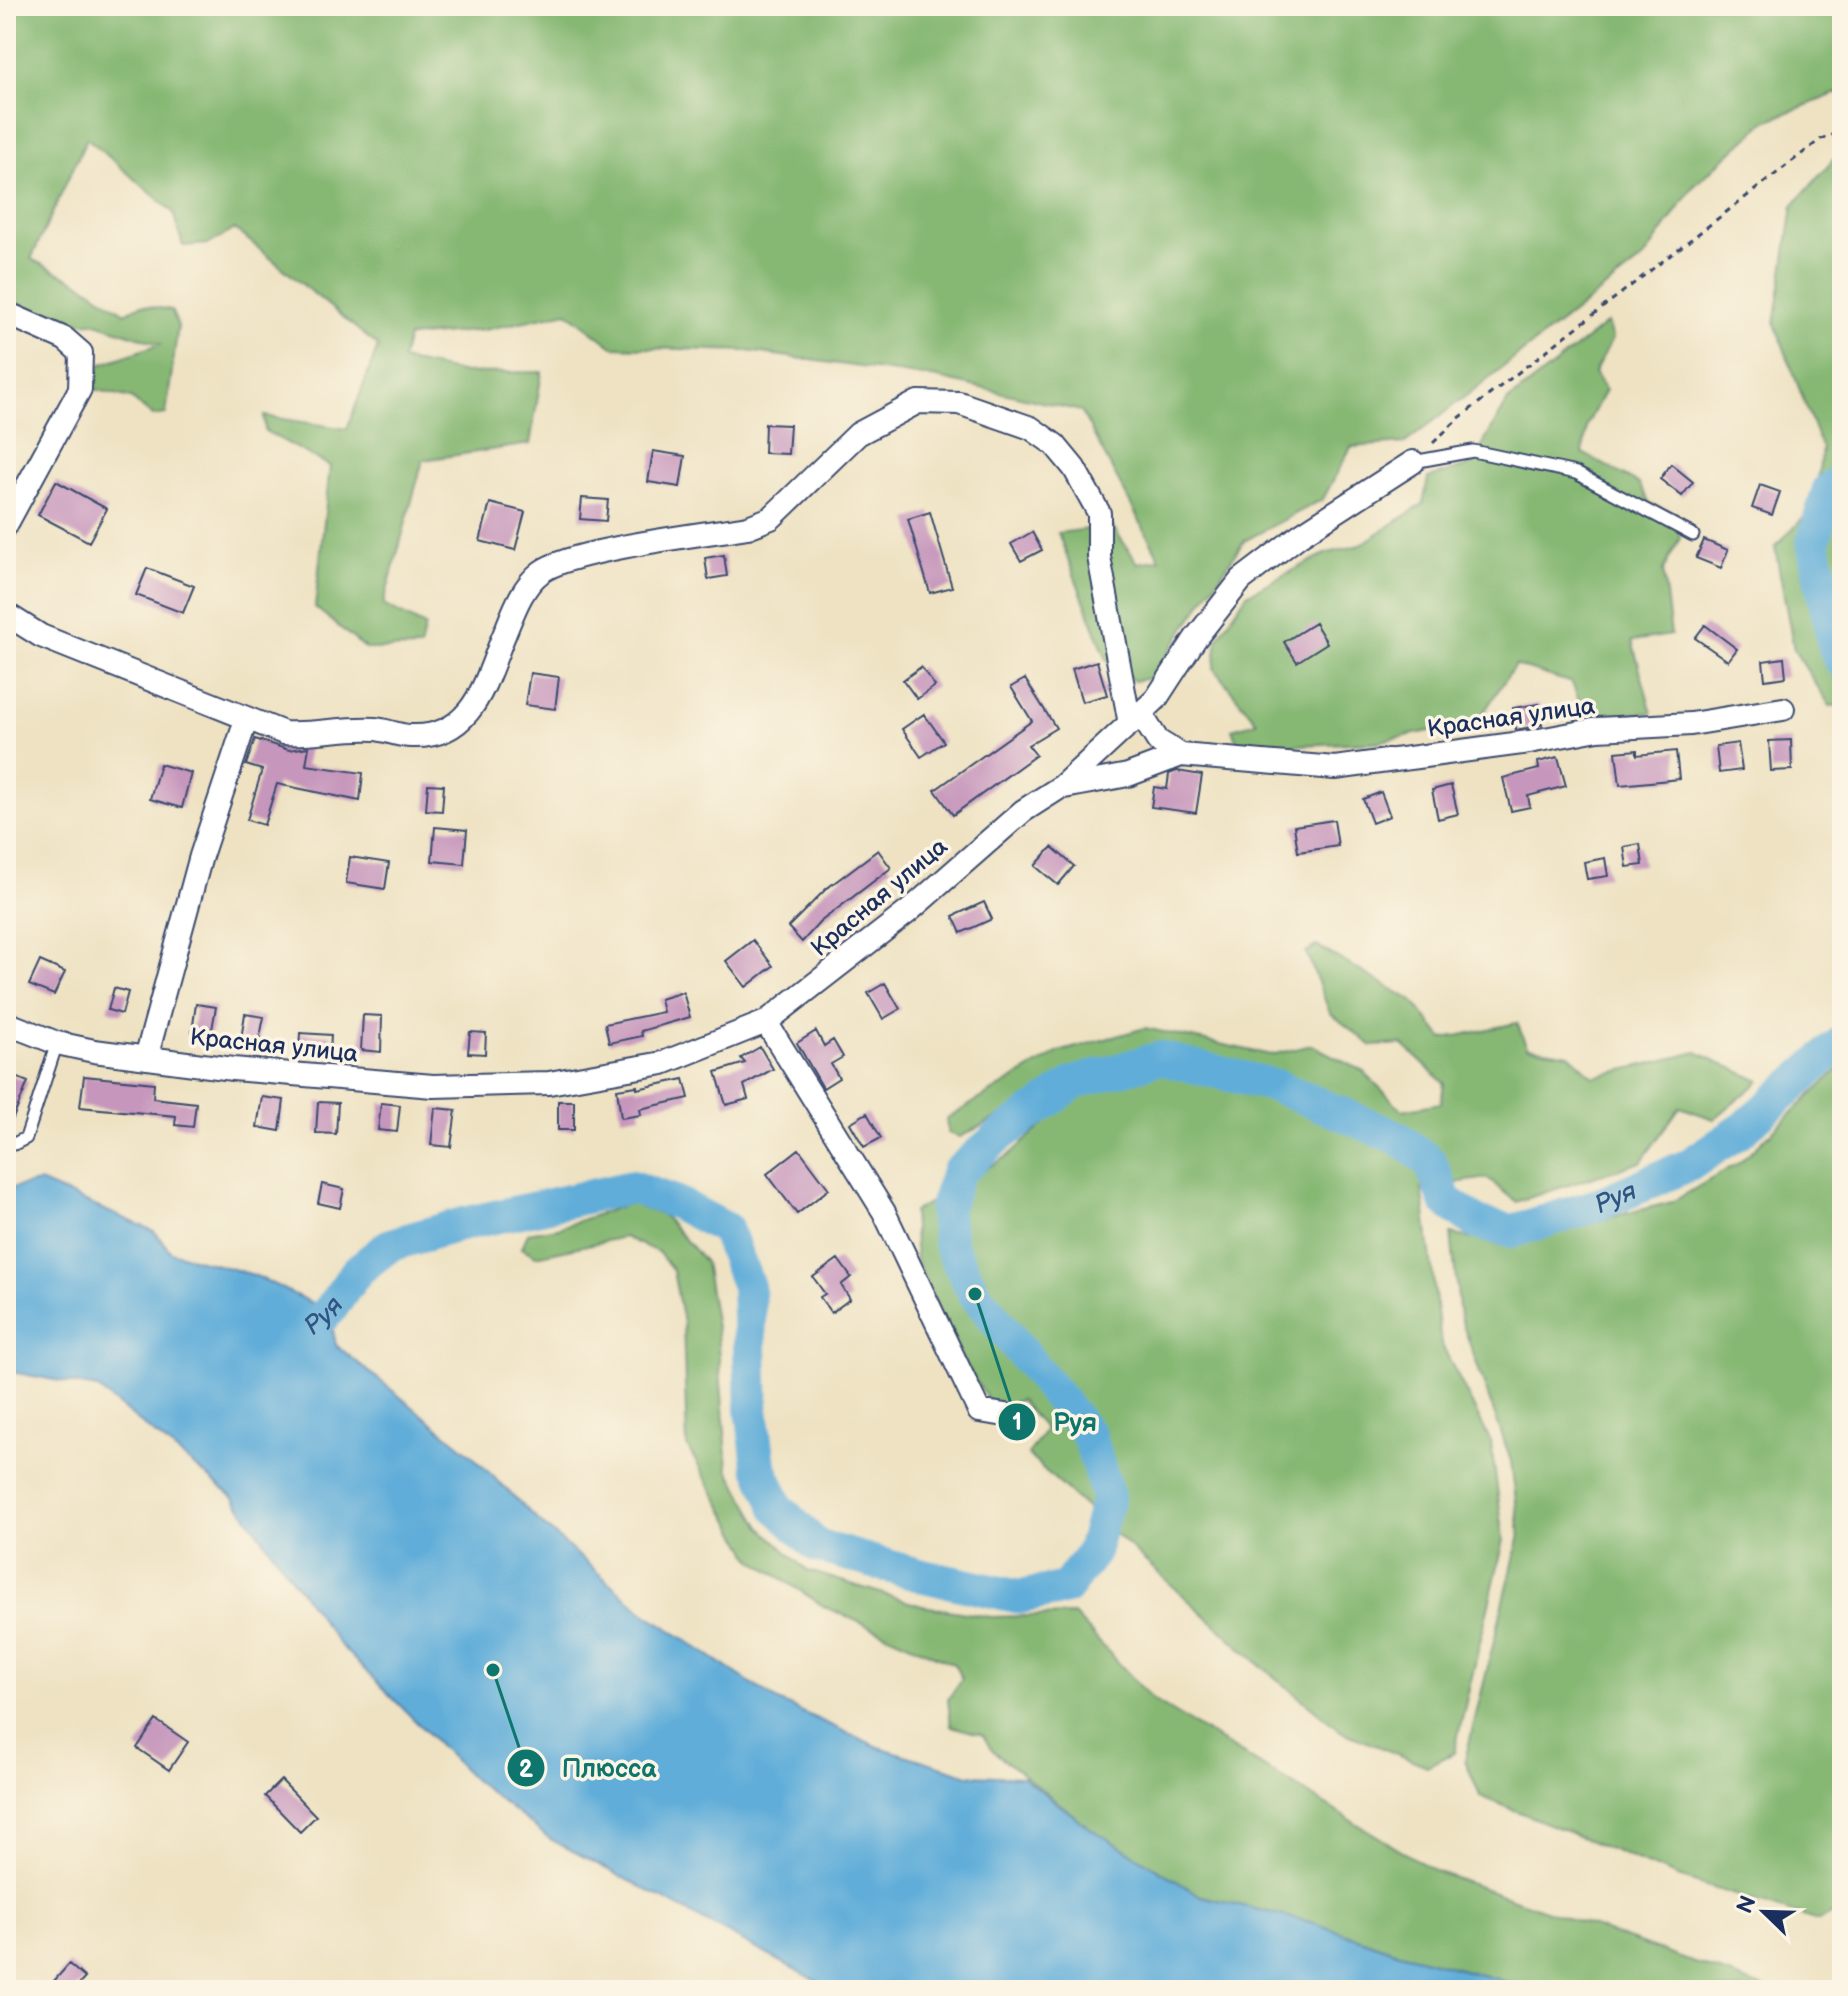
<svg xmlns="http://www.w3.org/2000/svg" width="1848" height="1996" font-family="'Balsamiq Sans',sans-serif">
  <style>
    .forest { fill: #86b873; stroke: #507468; stroke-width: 2 }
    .water { fill: #60add9; stroke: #3e6e9c; stroke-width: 2 }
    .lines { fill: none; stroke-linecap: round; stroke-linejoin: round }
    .river { stroke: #60add9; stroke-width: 34 }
    .building { fill: #c696bc }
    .lane-casing { stroke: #3b4a6d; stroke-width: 15 }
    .street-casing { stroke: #3b4a6d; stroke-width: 26 }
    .path { stroke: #3b4a6d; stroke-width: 3; stroke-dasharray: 6 6; stroke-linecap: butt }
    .lane { stroke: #fff; stroke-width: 11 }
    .street { stroke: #fff; stroke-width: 22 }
    .labels { text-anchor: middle; stroke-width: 7; stroke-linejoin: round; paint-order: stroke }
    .street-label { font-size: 24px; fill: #1b2f5e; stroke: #fcf5e5 }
    .water-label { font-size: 26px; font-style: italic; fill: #305583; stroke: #fcf5e5 }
    .leader { fill: none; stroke: #0f766e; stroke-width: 3 }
    .callout-dot { fill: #0f766e; stroke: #fcf5e5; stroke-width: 3 }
    .mark-label { font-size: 24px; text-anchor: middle; font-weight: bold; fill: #fff }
    .callout-label { font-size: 26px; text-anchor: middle; font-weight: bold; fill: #0f766e; stroke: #fcf5e5; stroke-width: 7; stroke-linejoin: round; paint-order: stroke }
  </style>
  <rect width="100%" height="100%" fill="#fcf5e5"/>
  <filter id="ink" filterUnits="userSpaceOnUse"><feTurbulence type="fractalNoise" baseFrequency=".0125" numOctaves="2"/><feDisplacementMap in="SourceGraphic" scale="16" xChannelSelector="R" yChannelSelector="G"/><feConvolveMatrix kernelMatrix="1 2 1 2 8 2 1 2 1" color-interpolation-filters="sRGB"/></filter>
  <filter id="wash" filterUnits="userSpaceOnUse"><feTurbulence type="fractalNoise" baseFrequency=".006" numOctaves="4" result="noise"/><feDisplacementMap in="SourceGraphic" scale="32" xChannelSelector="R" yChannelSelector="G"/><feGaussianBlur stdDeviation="1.8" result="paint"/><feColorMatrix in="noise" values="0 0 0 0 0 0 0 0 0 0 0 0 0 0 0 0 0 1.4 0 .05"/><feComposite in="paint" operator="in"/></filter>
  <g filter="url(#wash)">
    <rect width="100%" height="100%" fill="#eee2c2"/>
    <path class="forest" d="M20,6H1842V97L1837,93L1766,121L1693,187L1644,258L1405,443L1351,447L1323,499L1244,541L1151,678L1134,681L1107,660L1058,533L1112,526L1138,563L1160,559L1081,411L938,378L747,351L613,347L567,312L484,330L408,337L402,360L465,373L542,372L530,444L423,460L383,605L425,626L420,648L366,649L315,607L330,466L265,431L264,416L347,429L378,346L235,229L209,244L183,246L173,212L87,138L31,259L84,285L125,313L141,305L171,310L178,326L166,414L153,416L131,398L94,389L99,365L160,344L93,322L66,323L6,298V44Z
      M1842,150V705L1830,706L1794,650L1775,547L1814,507L1822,449L1775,324L1793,206Z
      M1607,323L1612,339L1594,373L1605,390L1587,425L1583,453L1639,484L1650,504L1675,513L1680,538L1663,570L1671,635L1632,641L1652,713L1585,716L1572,683L1515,665L1478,721L1376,742L1239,747L1232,729L1257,722L1214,669L1218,638L1247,594L1325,554L1360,545L1423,504L1428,478L1471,465L1508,401Z
      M1317,946L1413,1001L1443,1039L1517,1023L1527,1047L1569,1054L1594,1077L1697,1052L1760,1081L1714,1119L1680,1107L1641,1162L1516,1202L1487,1178L1422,1188L1441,1343L1491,1442L1504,1540L1454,1753L1427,1766L1342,1732L1260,1665L1028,1455L1045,1429L1020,1400L994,1409L961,1358L916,1260L913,1212L1008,1156L1062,1108L1047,1097L1012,1110L960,1137L948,1133L946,1119L1059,1052L1145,1028L1271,1055L1312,1045L1363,1071L1402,1110L1441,1103L1444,1083L1402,1044L1372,1046L1330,1013L1306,952Z
      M1842,1066V1907L1818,1921L1678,1877L1480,1796L1465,1760L1520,1535L1511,1461L1460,1316L1451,1234L1500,1245L1672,1202L1740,1162Z
      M631,1203L664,1216L705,1262L717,1333L728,1469L761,1527L806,1570L922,1606L991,1617L1074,1615L1153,1700L1435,1871L1771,1990H1537L1400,1953L1314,1923L1201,1896L1090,1828L991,1749L983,1735L951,1726L948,1699L962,1679L954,1664L825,1607L752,1559L687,1446L683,1322L673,1271L658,1252L624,1237L536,1256L522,1248L528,1233L558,1228Z"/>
    <path class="water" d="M39,1182L154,1231L171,1252L254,1275L329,1311L336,1345L466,1450L543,1525L642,1611L778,1701L876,1746L969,1775L1023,1777L1090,1828L1201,1896L1314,1923L1400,1953L1537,1990H834L550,1839L474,1780L338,1643L233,1497L97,1388L6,1371V1189Z"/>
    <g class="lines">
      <g class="river">
        <path d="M1842,479L1829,489L1813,542L1835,648L1842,662"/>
        <path id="s1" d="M294,1340L329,1311L357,1271L390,1245L463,1224L632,1187L677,1203L726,1229L748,1286L752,1409L759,1465L778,1508L817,1546L923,1576L1020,1597L1066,1588L1093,1552L1108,1497L1089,1436L975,1294L951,1248L945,1210L958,1172L998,1137L1074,1083L1159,1058L1276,1086L1398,1138L1430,1162L1446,1201L1479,1224L1513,1231L1595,1206L1689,1165L1743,1129L1842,1042"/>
      </g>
    </g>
    <g id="blocks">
      <path class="building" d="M765,424L790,425L788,454L764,453Z
        M653,451L685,456L680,487L648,482Z
        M1671,464L1693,482L1682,496L1660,479Z
        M56,481L107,509L89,542L38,515Z
        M1760,485L1780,492L1772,515L1752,508Z
        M582,498L608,500L606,521L580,519Z
        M490,503L525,512L515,550L480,541Z
        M930,512L952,587L930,593L908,519Z
        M1032,532L1042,550L1021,561L1011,544Z
        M1704,540L1728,550L1721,568L1696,558Z
        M724,555L727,576L708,579L705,558Z
        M147,568L194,586L183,613L136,595Z
        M1315,623L1327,643L1297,662L1284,642Z
        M1705,625L1737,649L1728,661L1695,638Z
        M1784,658L1786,677L1765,680L1763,661Z
        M1097,661L1107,695L1082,702L1072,669Z
        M921,667L935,686L917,699L903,680Z
        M530,673L559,677L555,709L525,705Z
        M1025,679L1056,728L1028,745L1036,755L953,815L935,790L1032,721L1011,687Z
        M1539,704L1542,725L1516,730L1513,708Z
        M924,714L944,742L921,757L902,729Z
        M255,739L289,750L309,747L306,765L363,773L360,801L277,784L264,825L247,820L262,770L246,765Z
        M1791,740L1792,770L1771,771L1769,741Z
        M1738,743L1742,770L1719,773L1716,746Z
        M1637,750V755L1676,751L1679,779L1620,785L1616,752Z
        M1558,757L1566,786L1528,796L1530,807L1511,811L1503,778L1539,769L1538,762Z
        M160,764L191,773L182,808L150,799Z
        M1177,771L1202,775L1196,813L1151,807L1154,787L1167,789L1169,774Z
        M428,784L444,785L442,811L426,810Z
        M1451,785L1458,814L1438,819L1432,790Z
        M1381,792L1390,816L1372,823L1363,799Z
        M1334,820L1338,846L1298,852L1294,826Z
        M435,827L467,830L464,864L432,861Z
        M1640,844L1643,865L1627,867L1624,847Z
        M1052,847L1074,866L1058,885L1035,866Z
        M878,850L891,868L820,922L802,942L788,927L826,889Z
        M350,857L389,863L385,889L346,883Z
        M1605,858L1608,876L1587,879L1584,862Z
        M984,902L992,919L961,933L953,916Z
        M753,940L773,966L746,987L726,961Z
        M40,961L65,972L54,995L29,985Z
        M885,983L900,1009L883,1019L868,993Z
        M114,988L128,992L122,1014L108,1010Z
        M683,992L690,1017L641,1031L642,1036L609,1043L605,1024L663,1012L660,999Z
        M196,1004L216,1007L211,1035L192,1032Z
        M245,1014L264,1017L259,1042L241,1039Z
        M363,1015L382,1016L381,1052L361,1050Z
        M816,1031L824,1046L833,1040L843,1057L831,1064L839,1078L823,1088L797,1043Z
        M470,1032L486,1033L485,1054L468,1053Z
        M300,1033L331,1035L330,1053L299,1051Z
        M760,1047L773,1069L744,1085L748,1099L726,1105L716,1072L745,1063L741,1058Z
        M6,1073L28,1082L6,1135Z
        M84,1076L154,1083L153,1098L196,1103L193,1127L175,1125L176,1116L80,1107Z
        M684,1079L689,1098L640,1109L641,1115L621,1118L617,1089L637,1086V1089Z
        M262,1097L284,1100L280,1131L257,1127Z
        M558,1101H574V1130H558Z
        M318,1102L338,1103L336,1134L316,1133Z
        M381,1103L400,1105L397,1132L378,1130Z
        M435,1108L456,1110L451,1147L431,1145Z
        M867,1113L881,1138L864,1147L850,1123Z
        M799,1149L829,1189L797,1214L767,1174Z
        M322,1184L344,1189L340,1208L318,1203Z
        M838,1259L851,1277L841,1285L850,1299L831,1313L820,1297L825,1294L813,1277Z
        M156,1720L188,1742L169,1770L137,1748Z
        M281,1780L316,1816L300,1832L265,1796Z
        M69,1964L85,1978L74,1990H46Z"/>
    </g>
  </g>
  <g filter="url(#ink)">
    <use href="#blocks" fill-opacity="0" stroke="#3b4a6d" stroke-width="2"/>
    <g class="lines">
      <defs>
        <path id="lane" d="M1413,462L1473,451L1576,473L1693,535
          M6,1143L14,1144L26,1138L57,1043"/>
        <path id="street" d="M6,313L65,339L81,353L80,389L6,525
          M6,614L41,636L284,733C314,735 345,727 375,729C387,730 399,736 411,736C471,739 484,686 502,640C512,617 520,588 541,572C569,550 706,534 748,527L771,518L858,434L918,402L959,403L1031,428L1055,445L1074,468L1099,513V557L1130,724
          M1142,716L1158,741L1181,755
          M1060,788L1156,699L1195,639L1241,580L1300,535L1413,462
          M766,1022L884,1212L979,1411L1025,1418
          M6,1023L57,1043L94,1051L233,1069L433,1086L549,1083L663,1063L766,1022L909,911L1023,811L1059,788L1128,775L1181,755L1335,768L1529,742L1598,729L1691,724L1783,709
          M146,1058L201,856L246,720"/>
      </defs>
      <use href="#lane" class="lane-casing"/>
      <use href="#street" class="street-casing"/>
      <path class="path" d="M1433,443L1458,419L1821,139L1842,131"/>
      <use href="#lane" class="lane"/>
      <use href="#street" class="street"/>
    </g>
  </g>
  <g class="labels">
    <g class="street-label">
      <text transform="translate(1511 717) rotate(-8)" y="8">Красная улица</text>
      <text transform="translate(879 897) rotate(-40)" y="8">Красная улица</text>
      <text transform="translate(274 1045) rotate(6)" y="8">Красная улица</text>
    </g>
    <g class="water-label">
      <text dy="9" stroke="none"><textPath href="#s1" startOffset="2318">Руя</textPath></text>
      <text dy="9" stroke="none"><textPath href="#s1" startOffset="38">Руя</textPath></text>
    </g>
  </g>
  <path class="leader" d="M975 1294L1017 1422M493 1670L526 1768"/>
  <g class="callout-dot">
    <circle cx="975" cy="1294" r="8"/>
    <circle cx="493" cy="1670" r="8"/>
    <circle cx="1017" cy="1422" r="20"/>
    <circle cx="526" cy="1768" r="20"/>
  </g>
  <g class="mark-label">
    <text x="1017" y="1430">1</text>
    <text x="526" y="1777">2</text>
  </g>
  <g class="callout-label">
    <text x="1075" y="1431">Руя</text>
    <text x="609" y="1777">Плюсса</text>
  </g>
  <rect width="1848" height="1996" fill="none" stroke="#fcf5e5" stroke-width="32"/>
  <g transform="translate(1764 1912) rotate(293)" stroke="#fcf5e5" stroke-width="6" paint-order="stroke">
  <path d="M0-6L14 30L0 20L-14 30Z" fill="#1b2f5e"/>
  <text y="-12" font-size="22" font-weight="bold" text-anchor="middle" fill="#1b2f5e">N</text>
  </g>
</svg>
